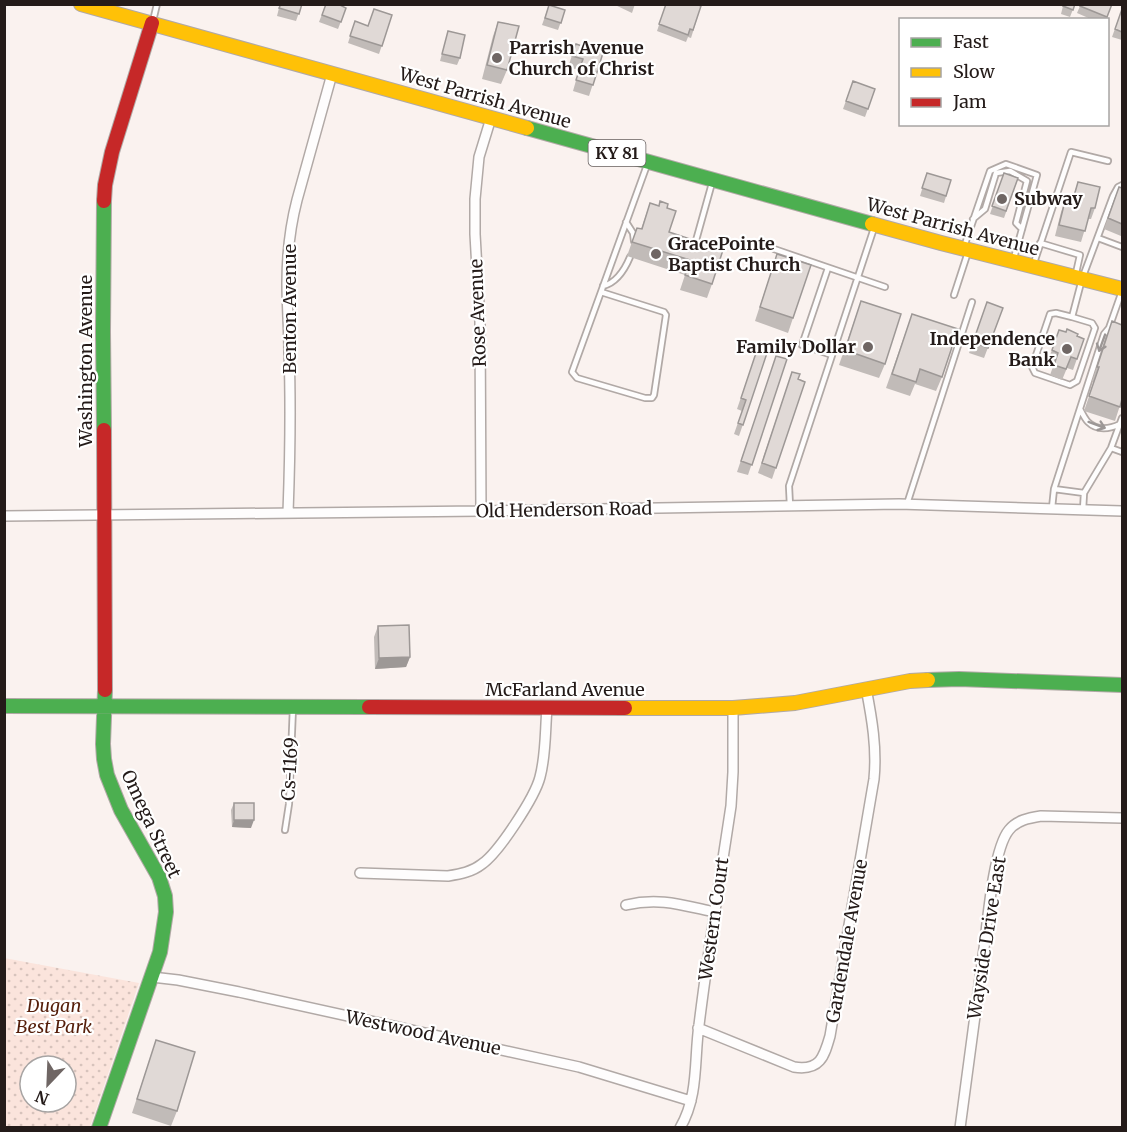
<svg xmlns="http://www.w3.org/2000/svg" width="1127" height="1132" font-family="Merriweather,serif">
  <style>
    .park { fill: url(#park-dots); fill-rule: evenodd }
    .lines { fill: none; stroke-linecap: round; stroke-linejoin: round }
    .lane-casing { stroke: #b1a9a6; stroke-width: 8 }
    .street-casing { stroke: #b1a9a6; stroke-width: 12 }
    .fast-casing { stroke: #b1a9a6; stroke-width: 16 }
    .slow-casing { stroke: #b1a9a6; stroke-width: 16 }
    .jam-casing { stroke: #b1a9a6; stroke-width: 16 }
    .lane { stroke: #fefdfd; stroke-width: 4.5 }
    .street { stroke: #fefdfd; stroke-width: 9 }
    .fast { stroke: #4caf50; stroke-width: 14 }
    .slow { stroke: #ffc107; stroke-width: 14 }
    .jam { stroke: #c62828; stroke-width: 14 }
    .wall { fill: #c1bbb8 }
    .shaded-wall { fill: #9d9896 }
    .building { fill: #e0d9d6; stroke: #9d9896; stroke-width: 1.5 }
    .oneway { stroke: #9c9796 }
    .poi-dot { fill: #6f6664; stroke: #fff; stroke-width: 2 }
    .labels { text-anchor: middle; stroke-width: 4.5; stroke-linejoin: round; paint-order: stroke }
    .shield { fill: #fff; stroke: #665f5e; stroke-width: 1.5 }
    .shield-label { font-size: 16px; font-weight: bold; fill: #241b19 }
    .poi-label { font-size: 18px; font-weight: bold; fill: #241b19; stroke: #fff; text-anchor: start }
    .street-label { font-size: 18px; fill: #241b19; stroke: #fff }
    .park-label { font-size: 18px; font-style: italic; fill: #551e0a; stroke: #fff }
  </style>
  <defs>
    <pattern id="park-dots" width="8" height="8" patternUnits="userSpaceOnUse" patternTransform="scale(1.5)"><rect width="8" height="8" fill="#fbe4dc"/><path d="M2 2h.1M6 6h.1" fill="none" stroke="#d7c3bc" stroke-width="1.8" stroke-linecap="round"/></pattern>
  </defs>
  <rect width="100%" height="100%" fill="#faf2ef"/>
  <path class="park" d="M4,958L139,983L90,1127H5ZM30,1066H66V1102H30Z"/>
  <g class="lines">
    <defs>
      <path id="lane" d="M153,21L157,4
        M973,219L985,209L996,173L1010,171L1027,181L1016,223L1022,229
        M626,222L633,233L634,241
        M1098,238L1122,247
        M1040,243L1080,255L1076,273
        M695,244L712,183
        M964,247L990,171L1006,164L1037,175L1014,258
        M774,249L885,287
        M1034,263L1071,152L1108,161
        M828,268L802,345L832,355
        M603,286C616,283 625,269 630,257
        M601,292L664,312L666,315L654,395L652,398H645L577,378L572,372L647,165
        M954,295L968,252
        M1072,317L1092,323L1095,328L1077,381L1070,385L1035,373L1032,367L1050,314L1056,313L1072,317L1082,279L1113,196L1118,187L1122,185
        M1080,409C1082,413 1085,419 1088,422C1097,431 1110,429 1120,424
        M1111,448L1122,452
        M1054,489L1084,493
        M907,504L972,302
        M790,506L789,486L874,228
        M1052,508L1054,489L1104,334L1109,328L1122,291
        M1083,510L1084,493L1111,448L1122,418
        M285,830L289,804L293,707"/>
      <path id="street" d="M481,511L480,322L475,234V199L479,157L491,118
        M288,513C290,459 291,406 289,352C289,329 287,306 287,283C287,255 290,227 297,200L332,74
        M4,516L481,511L899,504L1122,511
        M360,873L448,876C460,874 472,872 482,864C499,852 535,797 540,777C546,755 545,731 547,708
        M626,905C659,897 682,905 714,912
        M152,977L178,980L239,992L579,1067L691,1101
        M698,1028L794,1067C820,1071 824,1057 830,1036L874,779C877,748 872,719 866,688
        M680,1128C699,1096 694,1059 699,1025C708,951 720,879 731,806L733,772V708
        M960,1128C969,1065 977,1003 985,941C988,916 994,848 1009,830C1017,820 1029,818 1041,816L1122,818"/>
      <path id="fast" d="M527,128L872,224
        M104,201L103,332L104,430
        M928,680L959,679L1122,685
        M4,706L369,707
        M99,1128L160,952L166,912L165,896L159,877L121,810L107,775L104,759L103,744L105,690"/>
      <path id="slow" d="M81,4L527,128
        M872,224L941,243L1122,289
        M625,708H733L795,703L910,681L928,680"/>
      <path id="jam" d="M104,201L105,185L112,152L152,23
        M104,430L105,690
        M369,707L625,708"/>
    </defs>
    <use href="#lane" class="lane-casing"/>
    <use href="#street" class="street-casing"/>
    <use href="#fast" class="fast-casing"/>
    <use href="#slow" class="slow-casing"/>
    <use href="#jam" class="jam-casing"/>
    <use href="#lane" class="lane"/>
    <use href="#street" class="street"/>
    <use href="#fast" class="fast"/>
    <use href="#slow" class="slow"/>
    <use href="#jam" class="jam"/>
  </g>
  <path class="wall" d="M280,4H302L296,21L277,16Z
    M326,4L346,8L338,29L319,22Z
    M613,4H635L632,13Z
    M666,4L701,6L691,38L688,37L686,42L657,31Z
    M1058,4H1075L1070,17L1061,14L1063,6Z
    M1081,4H1112L1106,20H1093L1077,13Z
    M549,5L565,10L558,30L542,25Z
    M1122,9V40L1112,37Z
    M392,15L379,54L348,43L355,21L368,26Z
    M498,22L505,23L507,70L501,84L482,79L493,36Z
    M448,31L460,58L457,65L440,61Z
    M576,44L603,53L589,96L573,91L579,70L568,67Z
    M853,81L875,89L865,117L843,109Z
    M927,173L951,180L944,203L920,196Z
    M1004,173L1018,178L1004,218L990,214Z
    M1078,182L1095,208L1091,219H1088L1081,242L1055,236L1061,212L1065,201L1071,203Z
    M1119,187L1122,188V232L1121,236L1104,229Z
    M650,203L667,208L669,232L712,284L707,298L680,290L685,275L627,256L637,228L641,229Z
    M777,254L793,318L788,333L755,321Z
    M861,301L885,364L879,378L839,365Z
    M987,302L1003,308L984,358L969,353Z
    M912,314L942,377L936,391L915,384L910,396L886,388Z
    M1112,321L1122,399L1115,421L1084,411L1094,382L1092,381Z
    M1059,330L1084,339L1073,370L1067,368L1062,380L1050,375L1054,364L1048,361Z
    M757,350L767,353L739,436L734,434L742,411L737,409Z
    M776,356L787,359L748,475L737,472Z
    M792,372L798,379L805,382L772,479L758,473Z
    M378,626L410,657L406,667L375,669L374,637Z
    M234,803L251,828L232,827L231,810Z
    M156,1040L177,1111L171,1126L132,1113Z"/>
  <path class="shaded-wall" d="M410,657L406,667L375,669L379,658Z
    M234,820H254L251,828L232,827Z"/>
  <path class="building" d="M281,4H302L299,14L279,8Z
    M326,4H338L346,8L341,22L322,15Z
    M666,4H696L701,6L693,30L690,29L688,35L659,24Z
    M1064,4H1075L1073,10L1063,6Z
    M1081,4H1112L1107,17L1080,6Z
    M549,5L565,10L561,23L545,18Z
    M374,9L392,15L382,46L350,36L355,21L368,26Z
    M1122,9V32L1115,29Z
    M498,22L519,26L507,70L487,65Z
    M448,31L465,35L460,58L442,54Z
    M576,44L603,53L593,85L576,80L583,59L572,56Z
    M853,81L875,89L868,109L846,101Z
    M927,173L951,180L946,196L922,188Z
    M1004,173L1018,178L1006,211L992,206Z
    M1078,182L1100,187L1095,208H1091L1085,231L1059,225L1065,201L1072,203Z
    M1119,187L1122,188V224L1108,218Z
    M660,201L668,204L667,208L676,211L669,232L723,250L712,284L685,275L690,260L632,242L637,228L642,229L650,203L659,206Z
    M777,254L811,265L793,318L760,307Z
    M861,301L901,314L885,364L845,350Z
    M987,302L1003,308L988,348L973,342Z
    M912,314L958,329L942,377L920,369L916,382L892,374Z
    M1112,321L1122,325V399L1120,407L1089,396L1099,367H1097Z
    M1067,329L1078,334L1077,336L1084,339L1077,359L1071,357L1066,369L1054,365L1058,353L1052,350L1059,330L1066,332Z
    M757,350L767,353L743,425L738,423L746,400L741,398Z
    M776,356L787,359L752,465L741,461Z
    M792,372L800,374L798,379L805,382L776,468L762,463Z
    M409,625L410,657L379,658L378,626Z
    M234,803H254V820H234Z
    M156,1040L195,1052L177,1111L137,1099Z"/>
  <defs><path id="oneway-shaft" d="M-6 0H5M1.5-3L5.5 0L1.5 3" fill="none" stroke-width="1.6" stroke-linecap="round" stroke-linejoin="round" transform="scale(1.5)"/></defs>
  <g class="oneway">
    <use href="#oneway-shaft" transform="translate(1102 343) rotate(110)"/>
    <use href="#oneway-shaft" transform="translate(1097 425) rotate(20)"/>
  </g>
  <g class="poi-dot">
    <circle cx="497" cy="58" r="6"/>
    <circle cx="1002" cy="199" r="6"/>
    <circle cx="656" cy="254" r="6"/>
    <circle cx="868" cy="347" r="6"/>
    <circle cx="1067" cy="349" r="6"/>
  </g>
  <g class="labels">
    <rect class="shield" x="588.5" y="140" width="57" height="26" rx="4.5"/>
    <g class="shield-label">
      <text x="617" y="159">KY 81</text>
    </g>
    <g class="poi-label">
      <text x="509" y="54">Parrish Avenue<tspan x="509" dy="21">Church of Christ</tspan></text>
      <text x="1014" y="205">Subway</text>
      <text x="668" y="250">GracePointe<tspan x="668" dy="21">Baptist Church</tspan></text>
      <text x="1055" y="345" text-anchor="end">Independence<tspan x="1055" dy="21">Bank</tspan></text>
      <text x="856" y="353" text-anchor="end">Family Dollar</text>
    </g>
    <g class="street-label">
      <text transform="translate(485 98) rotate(16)" y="6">West Parrish Avenue</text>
      <text transform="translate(953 227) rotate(15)" y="6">West Parrish Avenue</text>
      <text transform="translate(290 309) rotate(-90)" y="6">Benton Avenue</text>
      <text transform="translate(478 313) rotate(-92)" y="6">Rose Avenue</text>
      <text transform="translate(86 361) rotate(-90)" y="6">Washington Avenue</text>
      <text transform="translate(564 510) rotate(-1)" y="6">Old Henderson Road</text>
      <text x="565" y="696">McFarland Avenue</text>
      <text transform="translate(290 769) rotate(-87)" y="6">Cs-1169</text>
      <text transform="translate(151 824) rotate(65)" y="6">Omega Street</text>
      <text transform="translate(714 919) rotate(-82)" y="6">Western Court</text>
      <text transform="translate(987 938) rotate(-81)" y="6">Wayside Drive East</text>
      <text transform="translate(847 941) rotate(-80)" y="6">Gardendale Avenue</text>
      <text transform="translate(423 1033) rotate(12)" y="6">Westwood Avenue</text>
    </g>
    <g class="park-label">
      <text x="54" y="1012">Dugan<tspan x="54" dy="21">Best Park</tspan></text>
    </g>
  </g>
  <rect width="1127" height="1132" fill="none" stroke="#241b19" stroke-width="12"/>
  <rect x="899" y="18" width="210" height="108" fill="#ffffff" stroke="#a7a4a3" stroke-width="1.5"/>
  <rect x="911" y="38" width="30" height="9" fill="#4caf50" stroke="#a7a4a3" stroke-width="1.5"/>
  <text x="953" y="48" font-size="18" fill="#241b19">Fast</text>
  <rect x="911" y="68" width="30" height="9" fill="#ffc107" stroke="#a7a4a3" stroke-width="1.5"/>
  <text x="953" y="78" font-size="18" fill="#241b19">Slow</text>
  <rect x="911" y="98" width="30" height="9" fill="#c62828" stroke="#a7a4a3" stroke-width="1.5"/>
  <text x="953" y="108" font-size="18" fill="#241b19">Jam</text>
  <g transform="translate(48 1084) rotate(203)"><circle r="28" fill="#ffffff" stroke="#a7a4a3" stroke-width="1.5"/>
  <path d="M0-4.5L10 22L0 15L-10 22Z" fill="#6f6664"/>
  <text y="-9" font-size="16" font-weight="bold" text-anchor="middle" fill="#241b19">N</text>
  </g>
</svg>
